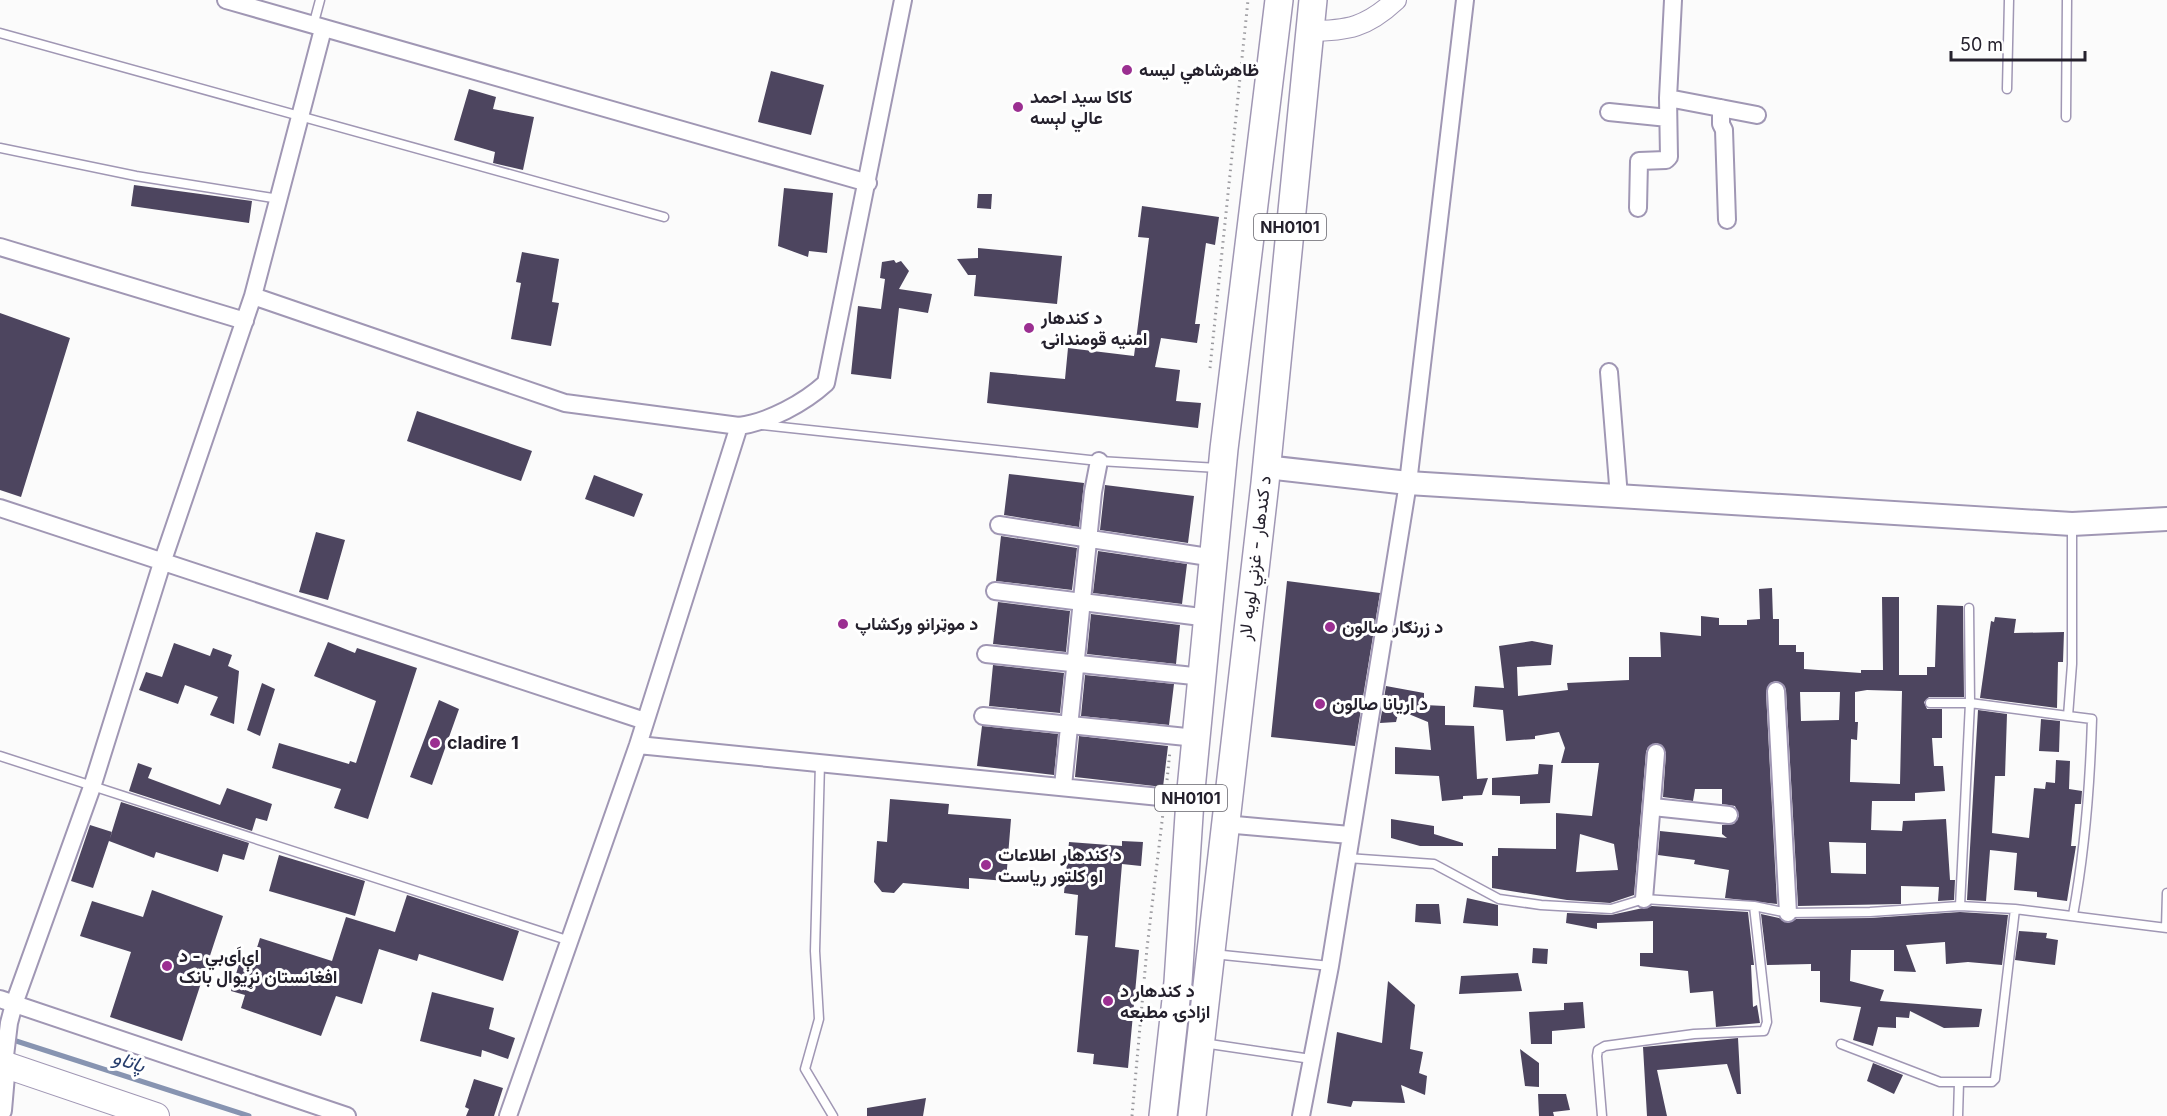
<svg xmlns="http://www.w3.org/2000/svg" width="2167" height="1116" font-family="Inter,Vazirmatn,sans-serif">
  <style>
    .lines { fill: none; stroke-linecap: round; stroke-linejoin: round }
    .stream { stroke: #8794b1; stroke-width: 5 }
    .building { fill: #4d455f; fill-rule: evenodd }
    .service-casing { stroke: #a097b4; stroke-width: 11 }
    .minor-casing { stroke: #a097b4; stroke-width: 20 }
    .tertiary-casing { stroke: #a097b4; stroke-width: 22 }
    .secondary-casing { stroke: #a097b4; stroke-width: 26 }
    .primary-casing { stroke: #a097b4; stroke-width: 28 }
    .trunk-casing { stroke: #a097b4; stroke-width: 30 }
    .path { stroke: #99989d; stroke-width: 3; stroke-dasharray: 1.5 4.5; stroke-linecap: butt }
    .service { stroke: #fff; stroke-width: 8 }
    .minor { stroke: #fff; stroke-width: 16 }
    .tertiary { stroke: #fff; stroke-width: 20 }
    .secondary { stroke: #fff; stroke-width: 22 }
    .primary { stroke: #fff; stroke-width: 26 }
    .trunk { stroke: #fff; stroke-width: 27 }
    .poi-dot { fill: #9b2f91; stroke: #fff; stroke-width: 2 }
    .labels { text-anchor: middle; stroke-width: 6; stroke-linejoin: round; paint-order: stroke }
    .shield { fill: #fff; stroke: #66646c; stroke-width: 1.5 }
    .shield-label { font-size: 16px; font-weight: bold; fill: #25212d }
    .poi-label { font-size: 18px; font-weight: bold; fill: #25212d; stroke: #fff; text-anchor: start }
    .street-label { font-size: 18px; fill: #25212d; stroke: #fff }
    .water-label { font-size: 20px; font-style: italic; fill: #263d6c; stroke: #fff }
  </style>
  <rect width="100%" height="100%" fill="#fbfbfb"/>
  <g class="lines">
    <path class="stream" d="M10,1039L249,1116"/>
  </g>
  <path class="building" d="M771,71L824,85L811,135L758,122Z
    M469,89L496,97L493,109L534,117L523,170L493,163L495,152L454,140Z
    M134,185L252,201L249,223L131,206Z
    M784,188L833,193L827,253L809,251L808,257L778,246Z
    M978,194H992L991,209L977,208Z
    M1142,206L1219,217L1215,245L1206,243L1195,324H1200L1197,343L1161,338L1155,367L1180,370L1176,401L1201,403L1198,428L987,403L990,372L1065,379L1068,348L1134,356L1149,238L1138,237Z
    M978,248L1062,256L1057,304L974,296L976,275H968L957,259L978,258Z
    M522,252L559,259L552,302L559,303L551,346L511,339L521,283L516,282Z
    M894,260L896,263L901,261L909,271L899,289L932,294L928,313L899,308L891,379L851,374L858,306L881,309L885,279L880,278L882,262Z
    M0,313L70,338L21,497L0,490Z
    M417,411L532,451L521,481L407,441Z
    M1009,474L1084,483L1079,527L1004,515Z
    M594,475L643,494L634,517L585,499Z
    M1105,485L1194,496L1188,543L1100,530Z
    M316,532L345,540L328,600L299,592Z
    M1001,536L1077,548L1072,590L996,581Z
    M1098,551L1187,564L1182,604L1093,593Z
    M1287,581L1380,593L1355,746L1271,737Z
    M1772,588L1773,619H1779V645H1796V652H1804V669L1861,673V670H1883L1882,597H1899V675H1927V667H1935L1937,605L1963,606L1964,697H1929L1924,702L1927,709H1942V738H1932L1934,766H1943L1945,791L1915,793V801H1872L1871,830L1902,831L1903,821L1946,819L1950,880H1955L1954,900L1938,901L1939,887L1901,886V904L1798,906L1786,690L1784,685L1776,681L1770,683L1766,692L1777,904L1725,898L1729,870L1694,864L1695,860L1658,855L1660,831L1727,838L1722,834V825L1734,824L1739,816L1735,806L1722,804V789H1695L1693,801L1663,797L1666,753L1662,745L1656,743L1648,747L1646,752L1634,895L1610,903L1567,900L1492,888V856H1498V848L1556,849V813L1592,816L1599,763H1561L1565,748L1559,732L1535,736V739L1506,741L1503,710L1473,707L1475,686L1504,688L1499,646L1532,641L1553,645L1551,665L1517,667L1518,696L1568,690L1567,683L1629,680V657H1661L1660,632L1701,636V616L1719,618V625H1747V620L1760,619L1759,589ZM1867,690L1902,691L1900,784L1850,782L1851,739L1857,740L1858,722H1855V692ZM1800,692H1840L1839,720L1801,721ZM1580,834L1614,844L1618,870L1576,872ZM1829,842L1866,843V874L1831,873Z
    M998,602L1070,611L1066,652L993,644Z
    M1091,614L1180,625L1176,664L1087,654Z
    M1995,617L2016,619L2014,633L2064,632L2063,662H2058L2057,708L1980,698L1991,621L1994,622Z
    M328,642L355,653L357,648L417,668L368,819L334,808L341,789L272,768L279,743L349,764L350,761L356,763L376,701L314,676Z
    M174,643L210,656L213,648L232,655L228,666L239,671L234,724L210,715L218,697L185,685L178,704L139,690L146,672L162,677Z
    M993,665L1064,673L1060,713L989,706Z
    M1085,675L1174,684L1169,725L1081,716Z
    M262,683L275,689L260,736L247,730Z
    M1386,686L1424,693V705L1445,706V725L1474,726L1477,779L1488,778L1482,795L1463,796V799L1442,801L1439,776L1395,774V747L1431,750L1428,722L1399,710L1396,722L1380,723Z
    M439,700L459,709L432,785L410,777Z
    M1978,710L2007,714L2005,776H1995L1992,833L2029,838L2034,788L2045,789L2046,782L2055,783L2056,760L2070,761L2069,789L2082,791L2081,804H2075L2071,846H2076L2067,901L2037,897V892L2014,890L2017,853L1990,850L1986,901L1967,900Z
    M2041,719L2060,721L2059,752L2039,751Z
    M982,726L1058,734L1054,775L977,766Z
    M1079,736L1168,746L1163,787L1075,777Z
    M138,763L152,768L148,778L220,805L227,788L272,804L267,821L256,818L252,831L129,791Z
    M1539,764L1553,765L1550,803L1520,804V796L1492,795V778L1538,774Z
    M890,799L949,804L948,814L1011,819L1006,881L969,878V889L903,883L894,893L882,892L874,882L877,841L887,842Z
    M121,802L249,843L244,860L223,854L218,872L156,852L154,858L109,841Z
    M1391,819L1434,826V834L1463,843V846H1420L1391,838Z
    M90,825L112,832L93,888L71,881Z
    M1122,841L1143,842L1141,866L1122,864L1115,947L1139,950L1128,1068L1093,1064L1094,1054L1077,1052L1088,936L1075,935L1078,895L1064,893L1069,842L1122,846Z
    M279,855L365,881L355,916L269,891Z
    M152,890L223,916L182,1041L110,1017L131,952L80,936L92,901L143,917Z
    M407,895L519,931L503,981L419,954L417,961L379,949L362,1004L336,996L321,1036L241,1008L245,995L231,991L239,964L251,967L260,938L332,961L346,917L395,932Z
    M1467,898L1498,905V926L1463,923Z
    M1416,904H1439L1441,924L1415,922Z
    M1652,906L1748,912L1754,965H1751L1753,1007L1757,1005L1760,1023L1716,1027L1713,991L1690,993L1688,971L1640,966V953H1653V921L1597,923V929L1566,923L1567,913L1611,915Z
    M1960,912L2008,915L2002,965L1968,962L1946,964L1945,942L1906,945L1916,972L1894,971V950H1851L1850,981L1884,990L1880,1001L1982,1009L1979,1027L1944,1028L1910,1011L1909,1018L1896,1017V1028L1878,1027L1873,1046L1853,1040L1861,1007L1820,1002V971H1811V964L1767,965L1761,914L1779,918L1788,923L1796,919L1870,918Z
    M2019,931L2047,933L2046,938L2058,940L2055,965L2015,960Z
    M1533,948L1548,949L1547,964L1532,963Z
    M1518,973L1522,991L1459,994L1461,976Z
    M1388,981L1415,1005L1410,1049L1423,1052L1419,1073L1427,1076L1425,1095L1401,1085L1405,1103L1353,1101L1351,1107L1327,1103L1337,1032L1382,1043Z
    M432,992L494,1008L489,1029L515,1038L508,1059L482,1050L481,1057L420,1041Z
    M1583,1002L1585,1028L1552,1031V1044H1531L1529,1012L1564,1010V1003Z
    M1738,1038L1741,1094H1737L1727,1064L1657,1070L1667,1116H1647L1643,1047Z
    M1520,1049L1539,1063V1087L1525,1086Z
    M1873,1063L1903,1075L1894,1094L1867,1081Z
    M474,1079L503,1088L494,1116H466L469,1109L465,1107Z
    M1538,1094H1566L1570,1110L1553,1112L1554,1116H1539Z
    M926,1098L923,1116H867V1108Z"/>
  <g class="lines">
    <defs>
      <path id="service" d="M313,26L320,0
        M0,33L664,217
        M2007,89L2009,0
        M2066,117L2067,0
        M0,148L136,176L279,199
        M762,425L1099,461L1218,468
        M2072,525V664L2068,716L2092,719C2090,786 2085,850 2073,915
        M1930,703H1970L2068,716
        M0,756L570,941
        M820,763L815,951L819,1019L805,1069L833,1116
        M1347,858L1434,864L1499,899L1541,905L1611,909L1644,899L1754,906L1788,913L1870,912L1960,906L2015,909L2167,928
        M1960,906L1970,703L1969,608
        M2166,928L2167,893
        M1213,954L1330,966
        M1203,1043L1311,1059
        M1841,1044L1940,1082H1992L1995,1079L2015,909
        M1602,1116L1597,1056L1598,1050L1605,1046L1694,1034L1764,1031L1767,1022L1754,906
        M1958,1116L1959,1082"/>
      <path id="minor" d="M226,0L868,183
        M1668,98L1757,115
        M1721,108V124L1724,130L1727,220
        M1609,112L1668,118
        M1638,208L1639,161L1666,160L1669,157L1668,98L1673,0
        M0,247L245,321
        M253,296L565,403L739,426C769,422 804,403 826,383L903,0
        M1609,372L1619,497
        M0,508L645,721
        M999,525L1215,558
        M995,591L1209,618
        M986,654L1203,677
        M1776,691L1788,913
        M983,716L1196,738
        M638,745L1190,800
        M1063,786L1093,492L1099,461
        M1653,807L1729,815
        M1224,824L1350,835
        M1644,899L1656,753
        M0,999L347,1116
        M4,1064L9,1023L14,1004L92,787L162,563L253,296L323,29
        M508,1116L638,745L739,426
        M1301,1116L1330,966L1408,483L1465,0"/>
      <path id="tertiary" d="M1309,31C1348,31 1367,27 1396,0"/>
      <path id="secondary" d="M1266,467L1408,483L2072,524L2167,519
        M0,1110L4,1064"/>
      <path id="primary" d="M0,1063L156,1116"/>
      <path id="trunk" d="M1163,1116L1178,982L1190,800L1224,449L1279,0
        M1192,1116L1265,483L1313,0"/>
    </defs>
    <use href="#service" class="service-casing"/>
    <use href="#minor" class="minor-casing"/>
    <use href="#tertiary" class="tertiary-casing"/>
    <use href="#secondary" class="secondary-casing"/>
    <use href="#primary" class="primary-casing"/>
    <use href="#trunk" class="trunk-casing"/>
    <path class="path" d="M1210,368L1248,0
      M1167,780L1170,751
      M1132,1116L1147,948L1163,813"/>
    <use href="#service" class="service"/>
    <use href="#minor" class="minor"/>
    <use href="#tertiary" class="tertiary"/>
    <use href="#secondary" class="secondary"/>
    <use href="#primary" class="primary"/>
    <use href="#trunk" class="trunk"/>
  </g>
  <g class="poi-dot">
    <circle cx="1127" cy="70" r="6"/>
    <circle cx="1018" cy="107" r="6"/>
    <circle cx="1029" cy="328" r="6"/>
    <circle cx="843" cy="624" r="6"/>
    <circle cx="1330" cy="627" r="6"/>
    <circle cx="1320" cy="704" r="6"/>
    <circle cx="435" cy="743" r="6"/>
    <circle cx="986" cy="865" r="6"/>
    <circle cx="167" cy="966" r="6"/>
    <circle cx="1108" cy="1001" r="6"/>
  </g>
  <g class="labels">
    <g class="shield">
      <rect x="1254" y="214" width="72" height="26" rx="4.5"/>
      <rect x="1155" y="785" width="72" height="26" rx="4.5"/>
    </g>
    <g class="shield-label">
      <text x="1290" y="233">NH0101</text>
      <text x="1191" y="804">NH0101</text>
    </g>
    <g class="poi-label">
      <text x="1139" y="76">ظاهرشاهي لیسه</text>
      <text x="1030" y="103">کاکا سید احمد<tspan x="1030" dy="21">عالي لېسه</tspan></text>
      <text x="1041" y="324">د کندهار<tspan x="1041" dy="21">امنيه قومندانۍ</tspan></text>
      <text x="855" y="630">د موټرانو ورکشاپ</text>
      <text x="1342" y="633">د زرنګار صالون</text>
      <text x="1332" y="710">د اریانا صالون</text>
      <text x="447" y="749">cladire 1</text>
      <text x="998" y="861">د کندهار اطلاعات<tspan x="998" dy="21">او کلتور رياست</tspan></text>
      <text x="179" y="962">اې‌اَی‌بي - د<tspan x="179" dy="21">افغانستان نړیوال بانک</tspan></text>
      <text x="1120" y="997">د کندهار د<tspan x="1120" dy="21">ازادۍ مطبعه</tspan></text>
    </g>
    <g class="street-label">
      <text transform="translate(1255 558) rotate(-83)" y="6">د کندهار - غزني لويه لار</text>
    </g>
    <g class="water-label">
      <text transform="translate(129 1061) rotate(18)" y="7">پاتاو</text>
    </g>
  </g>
  <path d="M1951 51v9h134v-9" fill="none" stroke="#25212d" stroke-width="3"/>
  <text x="1960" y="51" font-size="18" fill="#25212d" stroke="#ffffff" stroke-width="4.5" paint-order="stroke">50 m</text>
</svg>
